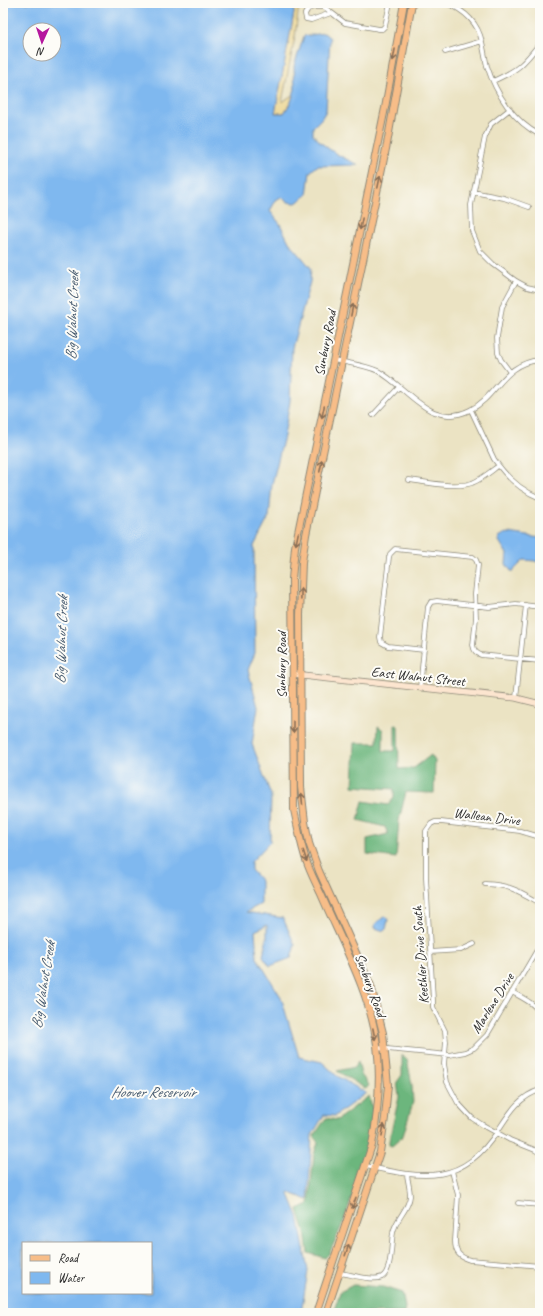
<svg xmlns="http://www.w3.org/2000/svg" width="543" height="1316" font-family="Caveat,sans-serif">
  <style>
    .forest { fill: #6cb67d; stroke: #4c7054 }
    .sand { fill: #eeda9e; stroke: #8c8264 }
    .water { fill: #7fb8ef; stroke: #55728d; fill-rule: evenodd }
    .lines { fill: none; stroke-linecap: round; stroke-linejoin: round }
    .minor-casing { stroke: #8b8777; stroke-width: 5.5 }
    .secondary-casing { stroke: #8b8777; stroke-width: 7 }
    .primary-casing { stroke: #8b8777; stroke-width: 8 }
    .minor { stroke: #fff; stroke-width: 4 }
    .secondary { stroke: #fce5cf; stroke-width: 5.5 }
    .primary { stroke: #f7bd88; stroke-width: 6 }
    .oneway { stroke: #876d55 }
    .labels { text-anchor: middle; stroke-width: 4; stroke-linejoin: round; paint-order: stroke }
    .street-label { font-size: 14px; fill: #2b2b2b; stroke: #fdfcf7 }
    .water-label { font-size: 15px; font-style: italic; fill: #485c70; stroke: #fdfcf7 }
  </style>
  <rect width="100%" height="100%" fill="#fdfcf7"/>
  <filter id="ink" filterUnits="userSpaceOnUse"><feTurbulence type="fractalNoise" baseFrequency=".025" numOctaves="2"/><feDisplacementMap in="SourceGraphic" scale="8" xChannelSelector="R" yChannelSelector="G"/><feConvolveMatrix kernelMatrix="1 2 1 2 8 2 1 2 1" color-interpolation-filters="sRGB"/></filter>
  <filter id="wash" filterUnits="userSpaceOnUse"><feTurbulence type="fractalNoise" baseFrequency=".012" numOctaves="4" result="noise"/><feDisplacementMap in="SourceGraphic" scale="16" xChannelSelector="R" yChannelSelector="G"/><feGaussianBlur stdDeviation="0.9" result="paint"/><feColorMatrix in="noise" values="0 0 0 0 0 0 0 0 0 0 0 0 0 0 0 0 0 1.4 0 .05"/><feComposite in="paint" operator="in"/></filter>
  <g filter="url(#wash)">
    <rect width="100%" height="100%" fill="#ebe3c3"/>
    <path class="forest" d="M395,724L398,726L399,769L414,768L431,755L435,761L434,793L406,792L399,820L396,858L367,854V839L388,834L385,827L358,820L363,801L388,805L394,798V789L353,786L355,743H377L378,726L383,730V751H395Z
      M402,1055L407,1059L412,1085L413,1102L403,1136L392,1146L389,1145V1141L399,1097L397,1082L402,1075Z
      M358,1061L361,1075L369,1085L366,1089L337,1071L355,1067Z
      M369,1096L374,1115L365,1157L344,1221L329,1254L325,1258L308,1253L305,1232L298,1209L309,1204L314,1154L318,1143L314,1136L326,1118L337,1120Z
      M353,1285L383,1287L402,1293L405,1307L404,1313H333L340,1292Z"/>
    <path class="sand" d="M295,3H299L295,37L282,102L294,94L291,102L284,113H275L294,13Z"/>
    <path class="water" d="M3,3H295L294,13L275,113H284L291,102L295,89L294,66L304,36L324,33L330,38L326,111L321,119L313,127V134C325,149 341,157 359,165L317,166L310,172L307,195L296,203L288,202L281,197L276,200L270,211L280,224L289,242L311,268L310,282L292,348L290,401L284,436L272,484L269,517L254,546L255,653L248,670L258,707L252,744L271,795L270,842L251,862V870L261,881V904L246,912L283,918L295,945L291,958L270,966L263,956L267,937V925L255,931L257,958L281,997L299,1057L322,1062L337,1076L366,1093L335,1116L324,1115L312,1135L308,1200L288,1192L298,1216L308,1271L301,1313H3ZM30,30H54V54H30ZM23,1243H151V1293H23Z
      M509,533L540,538V563L535,561L524,560L513,571H511L506,564L507,554L499,541V537L504,534Z
      M385,916L388,920L386,929L384,931L375,928V924Z"/>
  </g>
  <g filter="url(#ink)">
    <g class="lines">
      <defs>
        <path id="minor" d="M446,3C464,10 478,23 482,42C484,50 485,58 487,66C496,94 514,122 540,135
          M331,13L311,20L306,19L305,14L308,9L314,7H324L345,23L379,29H382L385,26L390,3
          M445,52L482,41
          M493,81C518,70 523,65 540,43
          M510,109L491,124L485,137L471,205L472,231L480,251L493,264L516,281L527,287L540,290
          M473,192L504,198L529,207
          M334,360C348,363 365,365 378,371C408,387 430,430 470,410C497,397 503,363 540,360
          M510,372L501,360L498,353L497,338L502,307L516,281
          M471,410L494,459C506,477 520,490 540,498
          M373,415L399,387
          M409,480C427,482 455,489 472,483C482,479 490,472 498,466
          M424,650L388,646L381,642L380,637L389,557L390,554L395,549L473,557L476,560L478,565L475,594L476,618L473,645C474,651 476,653 481,655L540,661
          M420,688L428,607L431,602L437,601L489,607L516,604L540,607
          M516,698L526,605
          M540,837L520,831L441,822H435L431,824L426,831V878L433,1000V1007L445,1031L446,1042L444,1064L447,1082L458,1103L472,1118L481,1124L510,1140L535,1150L540,1153
          M485,884C510,885 519,891 540,903
          M430,952L461,950L474,944
          M512,992C522,998 535,1003 540,1014
          M377,1048L449,1055L465,1052L474,1048L487,1035L540,945
          M540,1058L538,1067L540,1081
          M366,1166C424,1179 463,1186 499,1129C510,1112 520,1096 540,1090
          M452,1171L458,1195L455,1241C455,1252 459,1257 470,1260L540,1266
          M518,1203L540,1205
          M340,1273C350,1274 373,1282 382,1277C392,1271 391,1243 393,1233C395,1219 409,1210 410,1196C410,1189 408,1182 407,1175"/>
        <path id="secondary" d="M293,674L516,698L540,704"/>
        <path id="primary" d="M316,1313L372,1145C378,1113 381,1078 377,1045C370,992 342,943 321,894C316,884 311,874 307,863C301,846 298,828 294,810L292,579L295,547L385,108L404,3
          M326,1313L380,1152L385,1118L388,1085L383,1033L371,986L319,871L309,843L305,822L301,787L300,615L302,562L306,535L387,144L412,3"/>
      </defs>
      <use href="#minor" class="minor-casing"/>
      <use href="#secondary" class="secondary-casing"/>
      <use href="#primary" class="primary-casing"/>
      <use href="#minor" class="minor"/>
      <use href="#secondary" class="secondary"/>
      <use href="#primary" class="primary"/>
    </g>
    <defs><path id="oneway-shaft" d="M-6 0H5M1.5-3L5.5 0L1.5 3" fill="none" stroke-width="1.6" stroke-linecap="round" stroke-linejoin="round"/></defs>
    <g class="oneway">
      <use href="#oneway-shaft" transform="translate(394 55) rotate(100)"/>
      <use href="#oneway-shaft" transform="translate(379 182) rotate(-78)"/>
      <use href="#oneway-shaft" transform="translate(361 224) rotate(101)"/>
      <use href="#oneway-shaft" transform="translate(352 310) rotate(-79)"/>
      <use href="#oneway-shaft" transform="translate(323 412) rotate(102)"/>
      <use href="#oneway-shaft" transform="translate(321 466) rotate(-78)"/>
      <use href="#oneway-shaft" transform="translate(297 539) rotate(102)"/>
      <use href="#oneway-shaft" transform="translate(301 594) rotate(-89)"/>
      <use href="#oneway-shaft" transform="translate(293 727) rotate(90)"/>
      <use href="#oneway-shaft" transform="translate(302 799) rotate(-95)"/>
      <use href="#oneway-shaft" transform="translate(305 856) rotate(72)"/>
      <use href="#oneway-shaft" transform="translate(374 1034) rotate(79)"/>
      <use href="#oneway-shaft" transform="translate(383 1130) rotate(-80)"/>
      <use href="#oneway-shaft" transform="translate(354 1203) rotate(109)"/>
      <use href="#oneway-shaft" transform="translate(347 1250) rotate(-72)"/>
    </g>
  </g>
  <g class="labels">
    <g class="street-label">
      <text transform="translate(325 343) rotate(-79)" y="5">Sunbury Road</text>
      <text transform="translate(281 665) rotate(-90)" y="5">Sunbury Road</text>
      <text transform="translate(418 676) rotate(6)" y="5">East Walnut Street</text>
      <text transform="translate(487 816) rotate(7)" y="5">Wallean Drive</text>
      <text transform="translate(420 955) rotate(-94)" y="5">Keethler Drive South</text>
      <text transform="translate(371 985) rotate(70)" y="5">Sunbury Road</text>
      <text transform="translate(492 1003) rotate(-58)" y="5">Marlene Drive</text>
    </g>
    <g class="water-label">
      <text transform="translate(72 316) rotate(-88)" y="5">Big Walnut Creek</text>
      <text transform="translate(61 640) rotate(-88)" y="5">Big Walnut Creek</text>
      <text transform="translate(43 985) rotate(-81)" y="5">Big Walnut Creek</text>
      <text x="153" y="1097">Hoover Reservoir</text>
    </g>
  </g>
  <rect width="543" height="1316" fill="none" stroke="#fdfcf7" stroke-width="16"/>
  <rect x="22" y="1242" width="130" height="52" fill="#fdfcf7" stroke="#a9a8a5"/>
  <rect x="30" y="1255" width="20" height="6" fill="#f7bd88" stroke="#a9a8a5"/>
  <text x="58" y="1262" font-size="12" fill="#2b2b2b">Road</text>
  <rect x="30" y="1272" width="20" height="12" fill="#7fb8ef" stroke="#a9a8a5"/>
  <text x="58" y="1282" font-size="12" fill="#2b2b2b">Water</text>
  <g transform="translate(42 42) rotate(183)"><circle r="19" fill="#fdfcf7" stroke="#a9a8a5"/>
  <path d="M0-3L7 15L0 10L-7 15Z" fill="#b5179e"/>
  <text y="-6" font-size="11" font-weight="bold" text-anchor="middle" fill="#2b2b2b">N</text>
  </g>
</svg>
